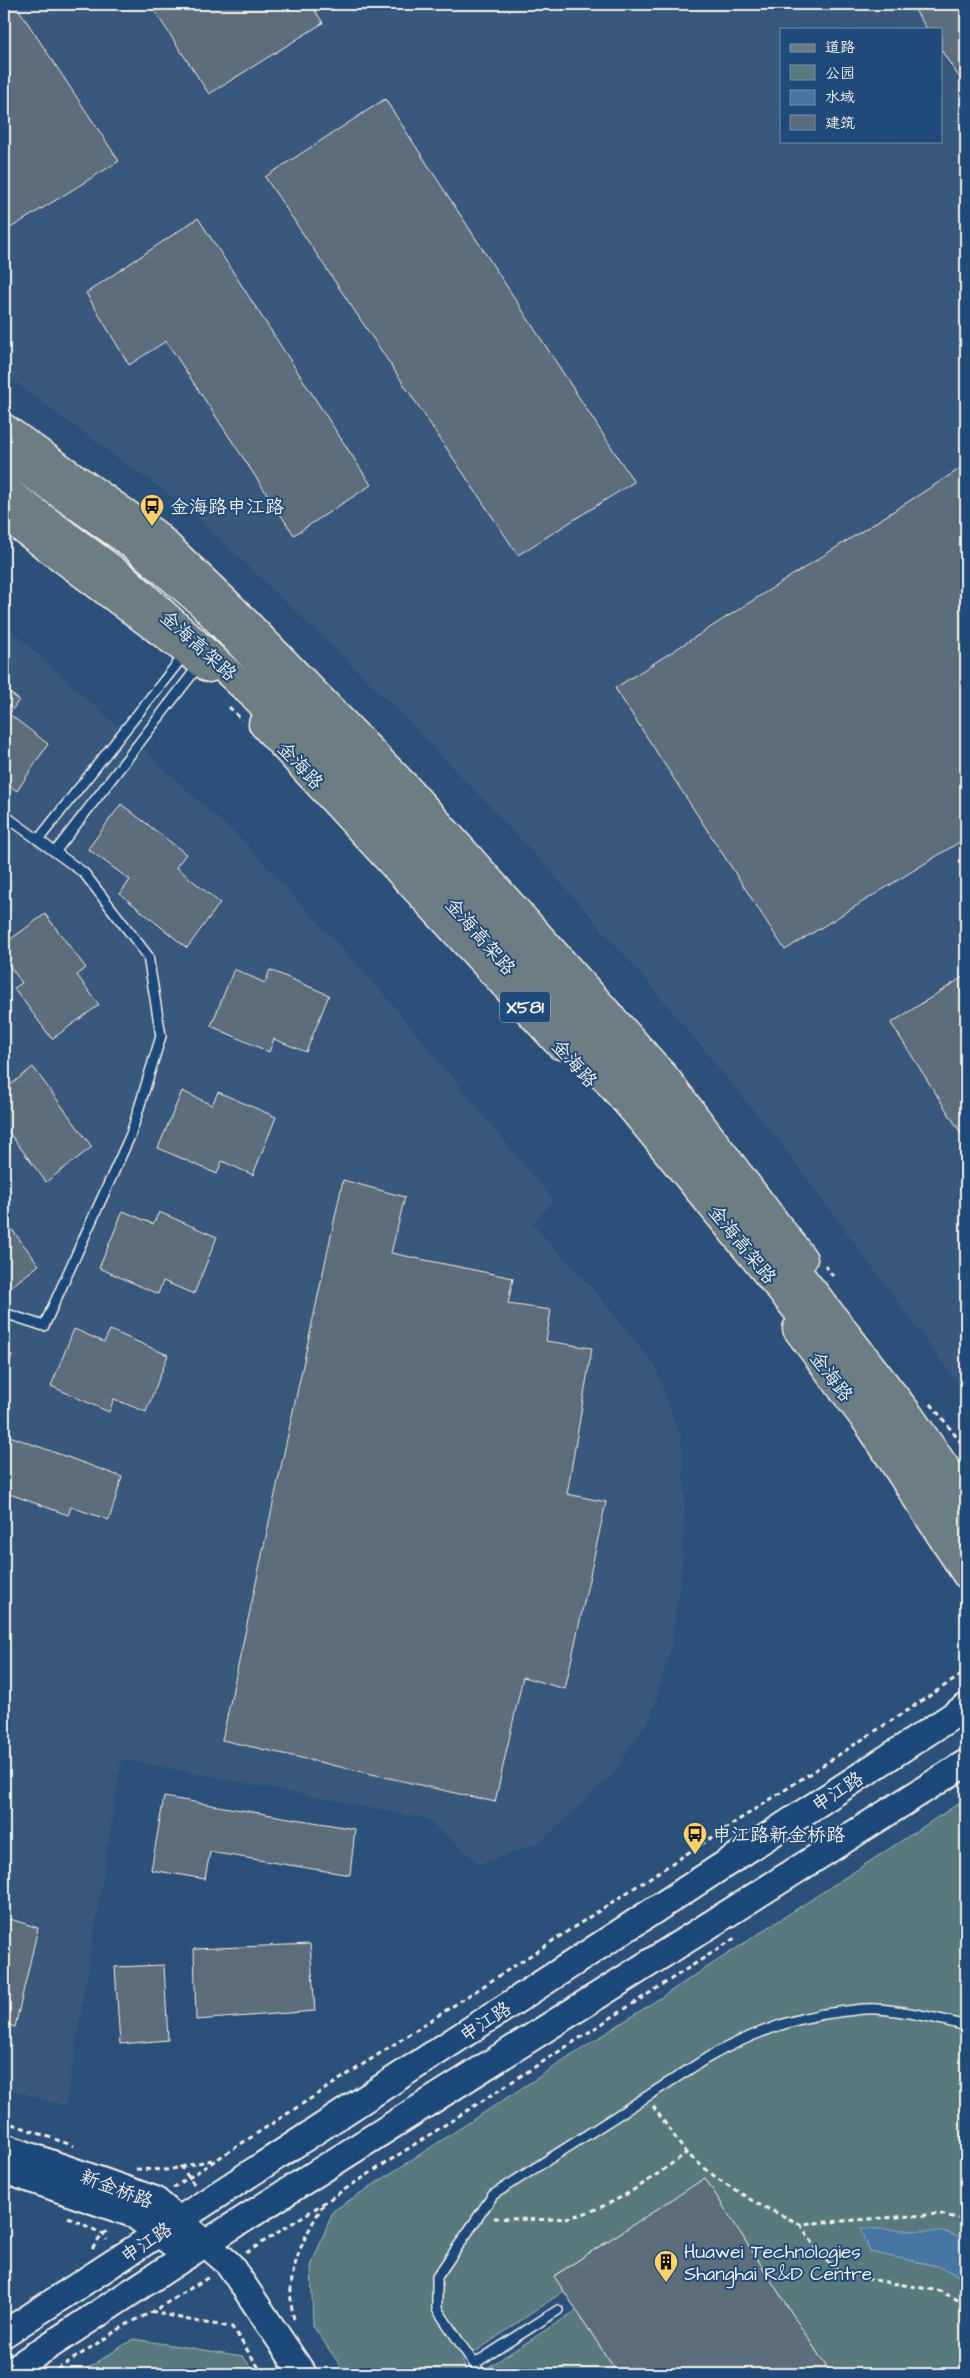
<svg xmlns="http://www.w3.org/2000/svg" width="970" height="2378" font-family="'Architects Daughter','LXGW WenKai TC',sans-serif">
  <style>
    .built { fill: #39597b; fill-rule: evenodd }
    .green { fill: #587a7f; stroke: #a6b6b4 }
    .water { fill: #4676a3; stroke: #8ca7bf }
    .building { fill: #5b6d7c; stroke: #f4f1e8 }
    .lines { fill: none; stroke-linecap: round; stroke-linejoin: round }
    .lane-casing { stroke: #f4f1e8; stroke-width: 12 }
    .secondary-casing { stroke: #f4f1e8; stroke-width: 30 }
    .primary-casing { stroke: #f4f1e8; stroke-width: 31 }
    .highway-casing { stroke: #f4f1e8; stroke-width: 31 }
    .path { stroke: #f4f1e8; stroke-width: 3; stroke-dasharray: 5 4; stroke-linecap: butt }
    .lane { stroke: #1f4a7a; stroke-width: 9 }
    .secondary { stroke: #1f4a7a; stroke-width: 26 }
    .primary { stroke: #6c7e84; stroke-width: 28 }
    .highway { stroke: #6c7e84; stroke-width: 28 }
    .labels { text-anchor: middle; stroke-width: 4; stroke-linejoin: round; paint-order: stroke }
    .shield { fill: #1f4a7a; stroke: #b4bfc7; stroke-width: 1 }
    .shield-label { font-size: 18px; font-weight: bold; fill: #f4f1e8 }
    .poi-label { font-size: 19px; fill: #f4f1e8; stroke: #1f4a7a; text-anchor: start }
    .street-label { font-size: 19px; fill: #f4f1e8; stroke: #1f4a7a }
  </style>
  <rect width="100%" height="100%" fill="#2b517a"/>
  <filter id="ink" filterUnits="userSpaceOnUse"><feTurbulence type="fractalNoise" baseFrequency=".02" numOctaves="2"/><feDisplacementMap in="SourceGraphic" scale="10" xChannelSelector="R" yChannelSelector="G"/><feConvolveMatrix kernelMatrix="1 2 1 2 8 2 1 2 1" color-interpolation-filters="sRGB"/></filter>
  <g filter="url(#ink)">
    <path class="built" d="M4,4H966V1395L783,1146L643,976L546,866L466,781L388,700L186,507L4,375ZM781,29H941V141H781Z
      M4,623L244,842L382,992L554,1201L532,1224L594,1290L655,1366L681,1438L685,1501L682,1570L670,1652L651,1716L615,1771L542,1841L481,1865L427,1819L122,1759L66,2106L4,2088Z"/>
    <path class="green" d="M964,1800H966V2239L945,2232L870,2252L938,2266L966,2279V2374H831L705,2179L555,2275L564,2291L462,2361L469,2374H346L313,2326L311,2266L333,2211Z
      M577,2310L618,2374H491L487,2368Z
      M133,2339L243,2356L256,2374H79Z"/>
    <path class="water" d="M861,2228L945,2232L966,2239V2279L938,2266L870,2252Z"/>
    <path class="building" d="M4,4H15L119,161L4,232Z
      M150,4H311L323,23L209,94Z
      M911,4H966L965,86L941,50V29H927Z
      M385,99L634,482L518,555L265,177Z
      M198,218L371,485L294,535L166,341L129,365L86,293Z
      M966,465V838L785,950L615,688Z
      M4,688L19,700L9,714L48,744L17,791L4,782Z
      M121,804L186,854L176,867L220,903L187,948L120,894L130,880L88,849Z
      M45,914L86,968L77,975L99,1005L52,1039L14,988L22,983L4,958V944Z
      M234,969L265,983L270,970L329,995L306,1052L274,1039L269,1052L211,1026Z
      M966,975V1141L891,1023Z
      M33,1067L92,1147L46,1182L4,1126V1090Z
      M182,1091L212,1105L218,1092L276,1117L253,1175L222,1161L217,1174L158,1148Z
      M343,1180L405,1197L391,1253L513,1278L508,1304L551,1310L546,1341L592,1348L567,1494L606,1502L565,1689L523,1677L495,1802L222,1740Z
      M123,1211L153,1224L159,1212L217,1237L194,1294L163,1281L158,1294L99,1268Z
      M4,1219L39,1265L4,1292Z
      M74,1329L104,1342L110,1330L168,1355L146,1412L114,1399L109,1412L51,1386Z
      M4,1352L12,1355L4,1385Z
      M4,1434L122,1477L109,1520L71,1507L68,1515L4,1492Z
      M164,1797L355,1829L350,1875L210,1852L205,1879L151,1870Z
      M4,1917L38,1928L15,2027L4,2024Z
      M310,1944L315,2011L196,2020L194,1949Z
      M164,1965L168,2040L120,2044L115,1967Z
      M705,2178L831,2374H618L554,2276Z"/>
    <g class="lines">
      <defs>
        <path id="lane" d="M4,815L84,873L148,956L161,1036L131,1134L44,1326L4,1313
          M38,840L185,654
          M55,852L200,664
          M474,2364L558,2310
          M481,2374L437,2309V2277L493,2195L707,2058C751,2033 795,2016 846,2011C856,2010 867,2008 877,2009C907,2011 937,2018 966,2026"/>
        <path id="secondary" d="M4,2147L155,2200L229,2264L303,2374
          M4,2170L133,2214L173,2244
          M4,2334L966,1707
          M6,2374L206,2243L966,1763"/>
        <path id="primary" d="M4,428L155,534L230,606L407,788L665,1077L803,1259
          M4,515L209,668
          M263,724L560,1045
          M797,1329L870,1426L966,1574"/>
        <path id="highway" d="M4,455L133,545L200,602L324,731L552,975L662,1105L816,1295L909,1415L966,1497
          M4,489L127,580L256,698L442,891L633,1110L860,1387L911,1456L966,1539"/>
      </defs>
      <use href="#lane" class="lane-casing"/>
      <use href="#secondary" class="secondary-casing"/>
      <use href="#primary" class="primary-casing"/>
      <use href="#highway" class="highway-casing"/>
      <path class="path" d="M229,707L242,720
        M825,1265L833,1276
        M931,1404L966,1449
        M653,2106L686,2153L718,2179L756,2203L800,2224L940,2214L966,2220
        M4,2121L74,2146
        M180,2166L194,2184
        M136,2169L168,2170L216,2159
        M173,2188L966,1672
        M68,2217L103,2234L107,2240
        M494,2218C518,2219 556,2222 579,2215C618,2204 654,2177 686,2153
        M800,2224L822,2257L839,2271L868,2279L940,2291L966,2304
        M92,2249L103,2234L109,2230
        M246,2253L735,1938
        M151,2311L193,2321L232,2327L263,2374
        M294,2319C283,2278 302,2240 323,2205
        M50,2374L124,2326L152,2312L209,2277"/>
      <use href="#lane" class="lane"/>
      <use href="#secondary" class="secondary"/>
      <use href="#primary" class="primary"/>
      <use href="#highway" class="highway"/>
    </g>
  </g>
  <defs>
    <symbol id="bus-pin" viewBox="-11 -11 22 30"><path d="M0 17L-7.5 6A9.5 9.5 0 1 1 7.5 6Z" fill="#ffd166" stroke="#1f4a7a"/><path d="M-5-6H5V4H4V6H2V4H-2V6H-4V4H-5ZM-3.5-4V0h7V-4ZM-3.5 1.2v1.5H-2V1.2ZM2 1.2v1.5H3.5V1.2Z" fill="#111"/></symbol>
    <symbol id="building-pin" viewBox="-11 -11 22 30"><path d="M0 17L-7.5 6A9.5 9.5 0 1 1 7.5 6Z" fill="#ffd166" stroke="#1f4a7a"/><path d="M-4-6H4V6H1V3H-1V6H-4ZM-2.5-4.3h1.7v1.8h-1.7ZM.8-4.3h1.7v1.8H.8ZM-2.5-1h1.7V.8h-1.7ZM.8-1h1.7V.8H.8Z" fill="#111"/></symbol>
  </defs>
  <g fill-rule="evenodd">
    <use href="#bus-pin" x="138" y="492" width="28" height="38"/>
    <use href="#bus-pin" x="681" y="1820" width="28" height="38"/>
    <use href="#building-pin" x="652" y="2248" width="28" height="38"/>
  </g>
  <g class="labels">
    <rect class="shield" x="500" y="991.5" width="50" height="31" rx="4"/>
    <g class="shield-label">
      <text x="525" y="1013">X581</text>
    </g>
    <g class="poi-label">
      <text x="170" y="513">金海路申江路</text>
      <text x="712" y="1841">申江路新金桥路</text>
      <text x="684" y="2258">Huawei Technologies<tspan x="684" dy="22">Shanghai R&amp;D Centre</tspan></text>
    </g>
    <g class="street-label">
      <text transform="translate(199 645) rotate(42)" y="7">金海高架路</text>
      <text transform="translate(301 765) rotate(47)" y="7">金海路</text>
      <text transform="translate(481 936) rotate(49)" y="7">金海高架路</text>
      <text transform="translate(575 1063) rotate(48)" y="7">金海路</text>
      <text transform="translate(743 1244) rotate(51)" y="7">金海高架路</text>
      <text transform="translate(832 1376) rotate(53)" y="7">金海路</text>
      <text transform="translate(837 1791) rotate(-33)" y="7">申江路</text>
      <text transform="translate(485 2021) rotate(-33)" y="7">申江路</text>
      <text transform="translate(117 2188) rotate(21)" y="7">新金桥路</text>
      <text transform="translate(146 2242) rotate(-34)" y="7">申江路</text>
    </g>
  </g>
  <rect width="970" height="2378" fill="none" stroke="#1f4a7a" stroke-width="20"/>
  <rect x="10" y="10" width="950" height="2358" fill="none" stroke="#f4f1e8" stroke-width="2" filter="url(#ink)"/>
  <rect x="780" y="28" width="162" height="115" fill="#1f4a7a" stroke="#748da6"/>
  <rect x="790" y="44" width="25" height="8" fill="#6c7e84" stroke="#748da6"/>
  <text x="825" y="52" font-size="15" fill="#f4f1e8">道路</text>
  <rect x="790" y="65" width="25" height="15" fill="#587a7f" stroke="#748da6"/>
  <text x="825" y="78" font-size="15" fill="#f4f1e8">公园</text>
  <rect x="790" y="90" width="25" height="15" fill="#4676a3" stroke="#748da6"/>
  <text x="825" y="102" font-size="15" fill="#f4f1e8">水域</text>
  <rect x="790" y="115" width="25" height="15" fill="#5b6d7c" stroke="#748da6"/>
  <text x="825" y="128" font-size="15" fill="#f4f1e8">建筑</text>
</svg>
